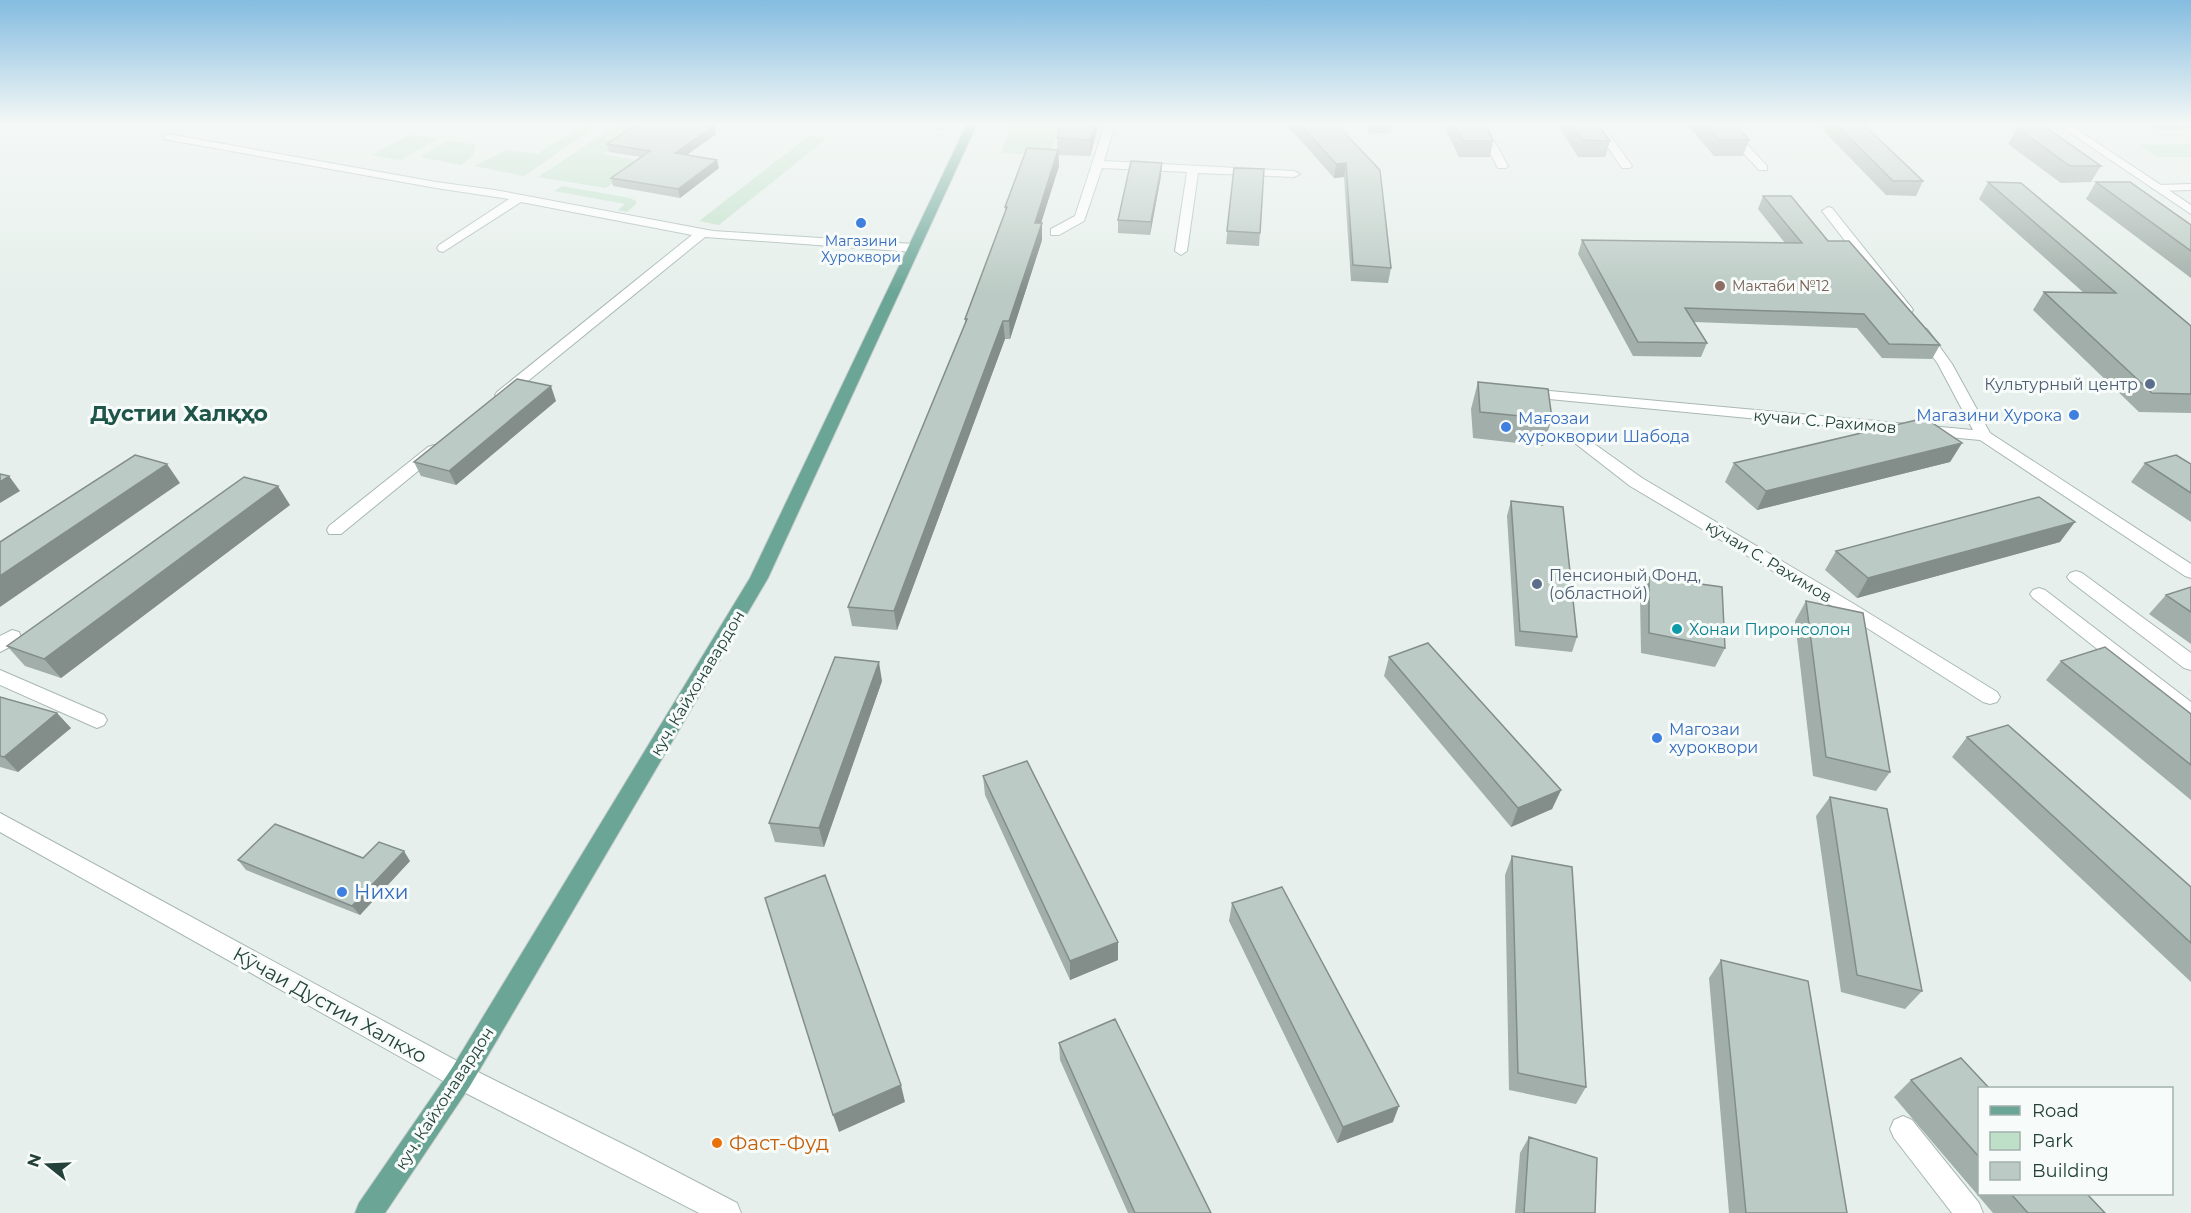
<svg xmlns="http://www.w3.org/2000/svg" width="2191" height="1213" font-family="Montserrat,sans-serif">
  <style>
    .green { fill: #bfe0c8 }
    .lines { fill: none; stroke-linecap: round; stroke-linejoin: round }
    .minor-casing { stroke: #a8b8b2; stroke-width: 2 }
    .tertiary-casing { stroke: #a8b8b2; stroke-width: 2 }
    .primary-casing { stroke: #c2cac8; stroke-width: 2 }
    .minor { fill: #fff; fill-rule: evenodd }
    .tertiary { fill: #fff; fill-rule: evenodd }
    .primary { fill: #6aa596; fill-rule: evenodd }
    .wall { fill: #a1aea9 }
    .shaded-wall { fill: #838d89 }
    .building { fill: #bbcac4; stroke: #838d89; stroke-width: 1.5 }
    .shop-dot { fill: #3f7fe0; stroke: #f7fbf9; stroke-width: 2 }
    .education-dot { fill: #8d6e63; stroke: #f7fbf9; stroke-width: 2 }
    .service-dot { fill: #5c6f8a; stroke: #f7fbf9; stroke-width: 2 }
    .culture-dot { fill: #0f9aa8; stroke: #f7fbf9; stroke-width: 2 }
    .food-dot { fill: #e8710a; stroke: #f7fbf9; stroke-width: 2 }
    .labels { text-anchor: middle; stroke-width: 6; stroke-linejoin: round; paint-order: stroke }
    .far-shop-label { font-size: 14px; fill: #366cbe; stroke: #f7fbf9 }
    .far-education-label { font-size: 14px; fill: #785e54; stroke: #f7fbf9; text-anchor: start }
    .service-label { font-size: 16px; fill: #4e5e75; stroke: #f7fbf9; text-anchor: end }
    .shop-label { font-size: 16px; fill: #366cbe; stroke: #f7fbf9; text-anchor: start }
    .street-label { font-size: 16px; fill: #24423a; stroke: #f7fbf9 }
    .culture-label { font-size: 16px; fill: #0d838f; stroke: #f7fbf9; text-anchor: start }
    .near-shop-label { font-size: 20px; fill: #366cbe; stroke: #f7fbf9; text-anchor: start }
    .near-street-label { font-size: 20px; fill: #24423a; stroke: #f7fbf9 }
    .near-food-label { font-size: 20px; fill: #c56008; stroke: #f7fbf9; text-anchor: start }
    .district-label { font-size: 22px; font-weight: bold; fill: #1f5548; stroke: #f7fbf9 }
  </style>
  <rect width="100%" height="100%" fill="#e6efeb"/>
  <path class="green" d="M584,124H599L524,176L474,166L507,150L537,154Z
    M618,124H647L603,154L642,161L606,188L538,177Z
    M1012,124H1060L1050,155L1001,153Z
    M409,135L437,139L401,160L372,155Z
    M809,136L826,139L719,225L699,221Z
    M448,140L476,145L473,155L461,165L420,157Z
    M2191,144V157H2158L2139,145Z
    M562,186L630,198L636,201V204L627,212L618,210L625,204L554,191Z"/>
  <g class="lines">
    <defs>
      <path id="minor" d="M906,124H975L976,126L971,129L911,127Z
        M1105,124H1115L1104,161L1294,171L1300,174L1294,177L1198,173L1187,251L1181,255L1175,251L1187,172L1102,168L1084,221L1059,235H1051V229L1075,216Z
        M1475,124H1485L1508,166L1506,168H1498Z
        M1592,124H1602L1632,166L1630,168H1622Z
        M1717,124H1728L1767,166V170H1759Z
        M168,134L436,182L495,190L713,231L914,244L920,248L914,252L705,237L507,398L502,399L495,395L497,392L692,235L521,202L443,252L439,251L437,248L439,245L509,199L436,188L164,139L163,137Z
        M2191,184V190L2158,191L2152,188L2158,185Z
        M1828,207L1832,208L1911,307L1913,310L1911,313H1901L1822,211Z
        M1922,328L1927,329L1952,364L1990,433L2191,564V578L2185,576L1980,440L1528,397L1521,393L1528,389L1973,430L1938,364L1915,332Z
        M1581,436L1586,438L1642,478L1854,604L1997,692L2000,697L1997,702L1990,704L1983,702L1842,612L1630,486L1576,444L1573,441L1576,438Z
        M434,445L442,450L440,453L341,534H329L327,530L329,526L428,447Z
        M2076,571L2082,573L2191,653V670L2184,668L2070,581L2067,577L2070,573Z
        M2039,588L2045,590L2191,702V720L2184,718L2033,598L2030,594L2033,590Z
        M12,630L19,632L21,637L19,642L0,652V636Z
        M0,670L104,715L107,720L104,725L97,728L90,725L0,685Z
        M1903,1116L1912,1120L1979,1203L1983,1213H1952L1894,1138L1890,1129L1894,1120Z"/>
      <path id="tertiary" d="M2057,124H2069L2191,205V214Z
        M0,813L470,1068L635,1150L737,1203L741,1213H699L452,1086L0,832Z"/>
      <path id="primary" d="M967,124H977L768,578L470,1086L385,1213H355L359,1203L452,1068L750,578Z"/>
    </defs>
    <use href="#minor" class="minor-casing"/>
    <use href="#tertiary" class="tertiary-casing"/>
    <use href="#primary" class="primary-casing"/>
    <use href="#minor" class="minor"/>
    <use href="#tertiary" class="tertiary"/>
    <use href="#primary" class="primary"/>
  </g>
  <path class="wall" d="M1061,124H1099L1090,156L1059,155V166L1041,223H1042V240L1010,339H1005L897,630L852,626L848,607L965,324V319L1005,213V207L1057,150V138Z
    M1286,124H1336L1391,268L1388,283L1351,281L1344,177L1334,178Z
    M1365,124H1392L1391,133H1369Z
    M1443,124H1485L1493,141L1490,157H1459Z
    M1557,124H1598L1610,141L1605,157H1578Z
    M1687,124H1735L1749,140L1743,156H1714Z
    M1817,124H1863L1923,181L1916,196L1886,195Z
    M2146,124H2191V129H2154Z
    M715,125L716,134L686,155L719,168L680,198L613,186L611,178L641,157L609,152L607,144Z
    M2017,128L2101,166L2091,182L2061,183L2008,144Z
    M1234,168L1260,233L1259,246L1226,244Z
    M1161,176L1150,235L1118,233V220Z
    M1988,182L2191,326V413L2139,412L2033,310L2044,292L2084,293L1979,199Z
    M2096,182L2191,225V278L2086,199Z
    M1763,196L1828,241L1940,345L1932,359L1882,358L1857,328L1694,322L1707,343L1701,357L1633,356L1578,254L1582,240L1785,243L1758,209Z
    M1478,382L1552,419L1543,446L1473,438L1471,409Z
    M556,401L456,485L421,476L414,462Z
    M1962,443L1950,462L1757,510L1725,482L1734,463Z
    M2145,463L2191,464V522L2131,482Z
    M1511,501L1577,637L1572,652L1515,646L1507,516Z
    M290,505L61,678L25,666L7,646Z
    M2060,542L1857,598L1825,570L1836,551Z
    M1649,577L1725,648L1715,667L1641,653L1640,597Z
    M2191,587V644L2149,614L2166,595Z
    M1806,601L1890,772L1876,791L1813,776L1795,621Z
    M1389,657L1561,790L1552,809L1511,827L1384,676Z
    M2061,661L2191,714V800L2046,680Z
    M882,681L824,847L775,842L769,823Z
    M0,697L71,728L18,772L0,767Z
    M1967,737L2191,887V982L1952,757Z
    M983,776L1118,960L1070,980L985,795Z
    M1830,797L1922,991L1905,1009L1841,992L1816,816Z
    M1512,856L1586,1087L1576,1104L1509,1090L1505,875Z
    M363,858L410,861L360,915L246,870L238,860Z
    M1232,903L1393,1122L1337,1143L1229,921Z
    M1721,960L1847,1213H1729L1709,978Z
    M1059,1043L1211,1213H1128L1060,1060Z
    M1911,1080L1980,1089V1194H2087L2105,1213H1993L1894,1097Z
    M1529,1137L1595,1213H1515L1520,1153Z"/>
  <path class="shaded-wall" d="M1095,124H1099L1090,156V140Z
    M715,125L716,134L677,162L675,153Z
    M1058,150L1059,166L1036,239L1035,223Z
    M717,160L719,168L680,198L678,189Z
    M1162,163L1161,176L1150,235L1151,222Z
    M1346,163L1344,177L1334,178L1336,164Z
    M1042,223V240L1010,339L1009,321Z
    M1003,321L1005,339L897,630L894,611Z
    M551,386L556,401L456,485L449,471Z
    M1962,443L1950,462L1757,510L1766,491Z
    M167,464L180,483L0,607V576Z
    M9,476L20,491L0,503V482Z
    M278,486L290,505L61,678L44,659Z
    M2075,522L2060,542L1857,598L1868,578Z
    M879,662L882,681L824,847L819,828Z
    M57,713L71,728L18,772L4,757Z
    M1561,790L1552,809L1511,827L1518,808Z
    M404,851L410,861L360,915L352,906Z
    M1118,942V960L1070,980V961Z
    M901,1085L905,1102L839,1132L833,1115Z
    M1399,1106L1393,1122L1337,1143L1343,1127Z"/>
  <path class="building" d="M637,124H704L715,125L675,153L717,160L678,189L611,178L650,151L607,144Z
    M1061,124H1095L1090,140L1057,138Z
    M1300,124H1336L1380,170L1391,268L1353,265L1346,163L1336,164Z
    M1370,124H1392V125H1370Z
    M1454,124H1485L1493,141H1463Z
    M1572,124H1598L1610,141L1583,140Z
    M1706,124H1735L1749,140H1719Z
    M1836,124H1863L1923,181H1893Z
    M2020,124H2041L2101,166H2070L2017,128Z
    M1027,148L1058,150L1035,223H1042L1009,321H1003L894,611L848,607L967,319H965L1007,207H1005Z
    M1131,161L1162,163L1151,222L1118,220Z
    M1234,168L1264,169L1260,233L1227,231Z
    M1988,182L2021,183L2191,326V394L2152,393L2044,292L2116,293Z
    M2096,182H2130L2191,225V251Z
    M1763,196H1791L1828,241H1849L1940,345L1889,344L1864,314L1685,308L1707,343L1638,342L1582,240L1802,243Z
    M517,379L551,386L449,471L414,462Z
    M1478,382L1548,389L1552,419L1480,412Z
    M1925,418L1962,443L1766,491L1734,463Z
    M135,455L167,464L0,576V542Z
    M2176,455L2191,464V493L2145,463Z
    M0,474L9,476L0,482Z
    M244,477L278,486L44,659L7,646Z
    M2039,497L2075,522L1868,578L1836,551Z
    M1511,501L1563,507L1577,637L1520,631Z
    M1649,577L1722,587L1725,648L1649,633Z
    M2191,587V612L2166,595Z
    M1806,601L1863,613L1890,772L1826,757Z
    M1428,643L1561,790L1518,808L1389,657Z
    M2105,647L2191,714V765L2061,661Z
    M835,657L879,662L819,828L769,823Z
    M0,697L57,713L4,757L0,756Z
    M2008,725L2191,887V943L1967,737Z
    M1027,761L1118,942L1070,961L983,776Z
    M1830,797L1887,809L1922,991L1857,975Z
    M275,824L363,858L379,842L404,851L352,906L238,860Z
    M1512,856L1572,867L1586,1087L1518,1073Z
    M825,875L901,1085L833,1115L765,898Z
    M1282,887L1399,1106L1343,1127L1232,903Z
    M1721,960L1808,981L1847,1213H1746Z
    M1115,1019L1211,1213H1135L1059,1043Z
    M1961,1058L1990,1089H1980V1158L1911,1080Z
    M1529,1137L1597,1158L1595,1213H1524Z
    M2011,1194H2087L2105,1213H2028Z"/>
  <linearGradient id="sky" x2="0" y2="1"><stop stop-color="#84bce0"/><stop offset="0.42" stop-color="#f4f8f6"/><stop offset="1" stop-color="#f4f8f6" stop-opacity="0"/></linearGradient>
  <rect width="2191" height="294" fill="url(#sky)"/>
  <g class="shop-dot">
    <circle cx="861" cy="223" r="6"/>
    <circle cx="2074" cy="415" r="6"/>
    <circle cx="1506" cy="427" r="6"/>
    <circle cx="1657" cy="738" r="6"/>
    <circle cx="342" cy="892" r="6"/>
  </g>
  <circle class="education-dot" cx="1720" cy="286" r="6"/>
  <g class="service-dot">
    <circle cx="2150" cy="384" r="6"/>
    <circle cx="1537" cy="584" r="6"/>
  </g>
  <circle class="culture-dot" cx="1677" cy="629" r="6"/>
  <circle class="food-dot" cx="717" cy="1143" r="6"/>
  <g class="labels">
    <g class="far-shop-label">
      <text x="861" y="246">Магазини<tspan x="861" dy="16">Хуроквори</tspan></text>
    </g>
    <g class="far-education-label">
      <text x="1732" y="291">Мактаби №12</text>
    </g>
    <g class="service-label">
      <text x="2138" y="390">Культурный центр</text>
      <text x="1549" y="581" text-anchor="start">Пенсионый Фонд,<tspan x="1549" dy="18">(областной)</tspan></text>
    </g>
    <g class="shop-label">
      <text x="2062" y="421" text-anchor="end">Магазини Хурока</text>
      <text x="1518" y="424">Мағозаи<tspan x="1518" dy="18">хуроквории Шабода</tspan></text>
      <text x="1669" y="735">Магозаи<tspan x="1669" dy="18">хуроквори</tspan></text>
    </g>
    <g class="street-label">
      <text transform="translate(1825 421) rotate(5)" y="6">кучаи С. Рахимов</text>
      <text transform="translate(1769 561) rotate(31)" y="6">кӯчаи С. Рахимов</text>
      <text transform="translate(697 683) rotate(-59)" y="6">куч. Кайхонавардон</text>
      <text transform="translate(444 1098) rotate(-57)" y="6">куч. Кайхонавардон</text>
    </g>
    <g class="culture-label">
      <text x="1689" y="635">Хонаи Пиронсолон</text>
    </g>
    <g class="near-shop-label">
      <text x="354" y="899">Нихи</text>
    </g>
    <g class="near-street-label">
      <text transform="translate(330 1005) rotate(29)" y="7">Кӯчаи Дустии Халкхо</text>
    </g>
    <g class="near-food-label">
      <text x="729" y="1150">Фаст-Фуд</text>
    </g>
    <g class="district-label">
      <text x="179" y="421">Дустии Халқҳо</text>
    </g>
  </g>
  <rect x="1978" y="1087" width="195" height="108" fill="#f7fbf9" stroke="#a3b1ad" stroke-width="1.5"/>
  <rect x="1990" y="1106" width="30" height="9" fill="#6aa596" stroke="#a3b1ad" stroke-width="1.5"/>
  <text x="2032" y="1117" font-size="18" fill="#24423a">Road</text>
  <rect x="1990" y="1132" width="30" height="18" fill="#bfe0c8" stroke="#a3b1ad" stroke-width="1.5"/>
  <text x="2032" y="1147" font-size="18" fill="#24423a">Park</text>
  <rect x="1990" y="1162" width="30" height="18" fill="#bbcac4" stroke="#a3b1ad" stroke-width="1.5"/>
  <text x="2032" y="1177" font-size="18" fill="#24423a">Building</text>
  <g transform="translate(48 1165) rotate(288)" stroke="#f7fbf9" stroke-width="4.5" paint-order="stroke">
  <path d="M0-4.5L10 22L0 15L-10 22Z" fill="#24423a"/>
  <text y="-9" font-size="16" font-weight="bold" text-anchor="middle" fill="#24423a">N</text>
  </g>
</svg>
